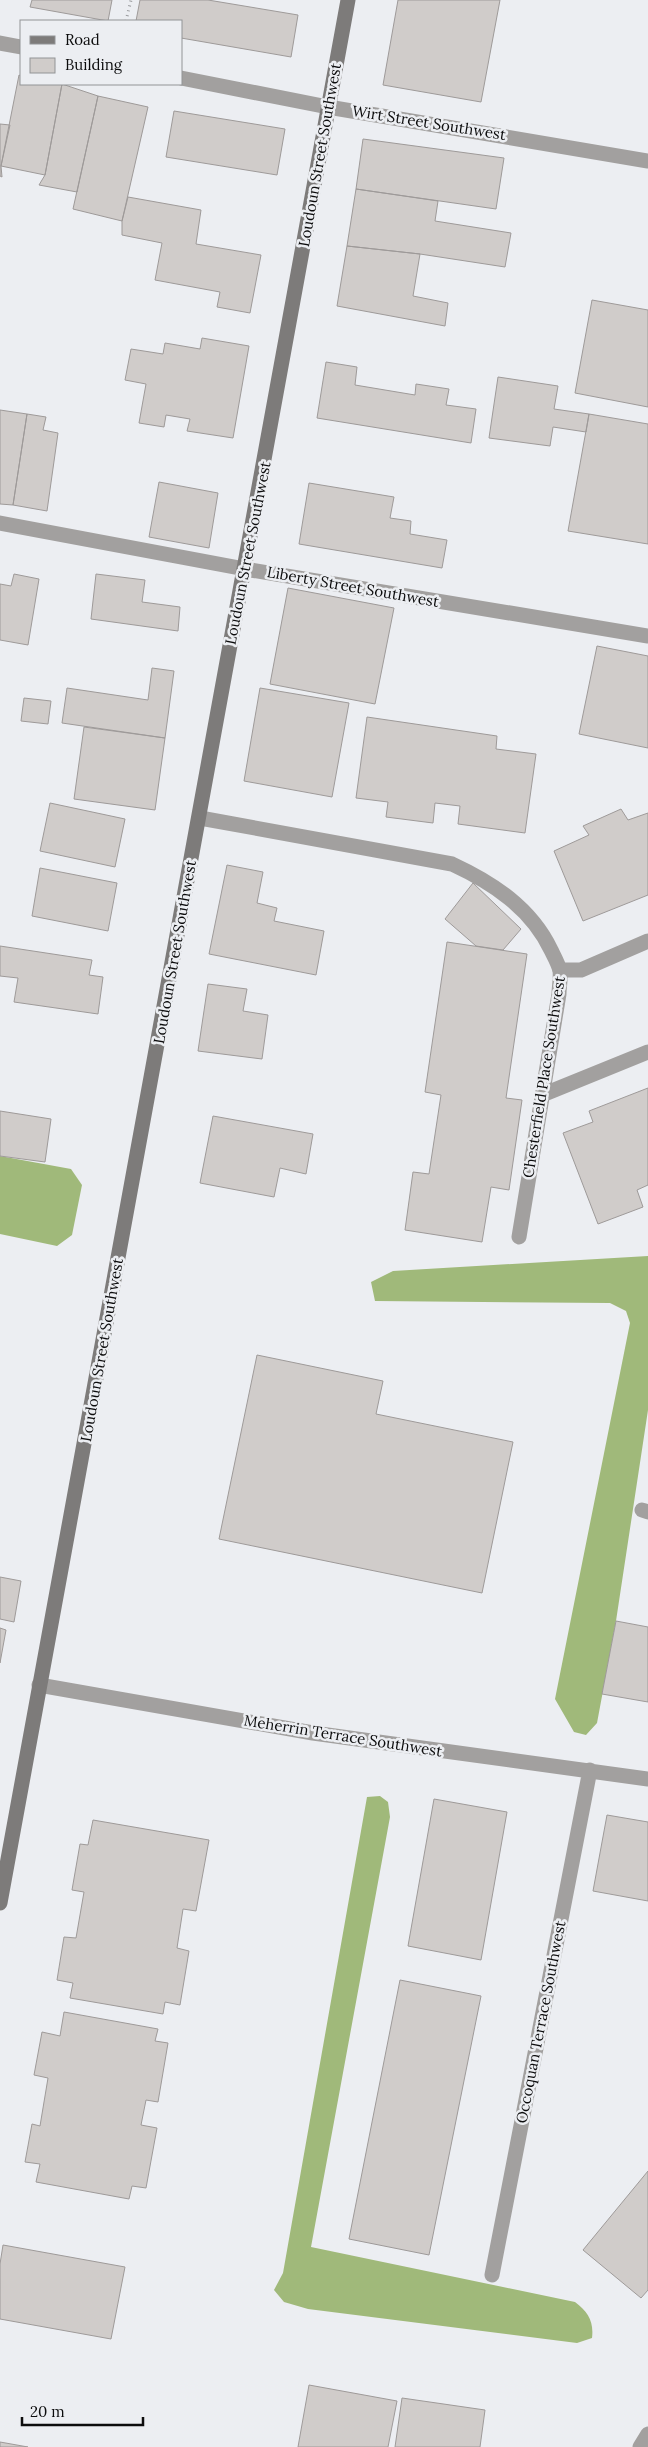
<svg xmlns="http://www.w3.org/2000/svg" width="648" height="2447" font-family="Lora,serif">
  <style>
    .forest { fill: #a0b97a }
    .building { fill: #d0ccca; stroke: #9e9a99 }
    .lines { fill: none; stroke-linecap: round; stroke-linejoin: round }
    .path { stroke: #9a9b9e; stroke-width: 3; stroke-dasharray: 1 4; stroke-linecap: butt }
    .service { stroke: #a2a09f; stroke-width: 15 }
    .minor { stroke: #a2a09f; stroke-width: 15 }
    .tertiary { stroke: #a2a09f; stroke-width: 15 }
    .secondary { stroke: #7d7b7a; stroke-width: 15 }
    .labels { text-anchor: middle; stroke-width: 5; stroke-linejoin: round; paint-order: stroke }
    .street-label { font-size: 15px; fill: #0c0c0d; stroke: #eceef2 }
  </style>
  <rect width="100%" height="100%" fill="#eceef2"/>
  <path class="forest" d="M0,1156L71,1169L82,1185L72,1235L57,1246L0,1234Z
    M648,1256V1410L616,1621L597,1723L586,1735L574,1732L555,1699L630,1323L626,1311L610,1303L375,1301L371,1282L393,1271Z
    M380,1796L388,1802L390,1817L311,2247L575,2302C588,2312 594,2321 592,2338L577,2343L308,2309L284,2302L274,2290L283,2273L367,1797Z"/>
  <path class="building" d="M32,0H112L108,21L30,7Z
    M140,0H208L298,15L291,57L181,38V21H136Z
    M398,0H500L481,102L383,85Z
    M19,75L21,76V84H62L45,175L1,166Z
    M62,84L98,96L77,192L39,185L45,175Z
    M98,96L148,107L122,221L73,209Z
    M174,111L285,129L277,175L166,157Z
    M0,124L10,125L1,166L2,177L0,176Z
    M363,139L504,158L496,209L356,189Z
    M356,189L438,201L435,221L511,233L505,267L420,254L347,246Z
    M128,197L201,210L196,244L261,255L250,313L217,307L220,292L155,280L162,243L122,235V221Z
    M347,246L420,254L413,296L448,303L445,326L337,306Z
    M592,300L648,310V407L575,393Z
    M202,338L249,346L233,438L187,431L190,419L166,415L164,427L139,423L146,384L125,380L131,349L163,354L165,343L200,349Z
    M326,362L357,367L355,385L415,395L416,384L449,389L446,405L476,409L471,443L317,418Z
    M498,377L558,386L554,409L589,414L586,432L553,427L550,446L489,438Z
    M0,410L27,414L13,505L0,504Z
    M27,414L46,417L43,430L58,433L47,511L13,505Z
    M589,414L648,424V544L568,531Z
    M159,482L218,493L209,548L149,537Z
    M309,483L394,497L390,518L411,521L410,534L447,540L442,568L299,544Z
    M14,574L39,579L28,645L0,640V584L11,586Z
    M96,574L145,580L142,602L180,607L178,631L91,619Z
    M288,588L394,608L375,704L270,684Z
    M597,646L648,656V748L579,734Z
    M152,668L174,671L165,738L62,723L67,688L148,700Z
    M260,688L349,703L332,797L244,781Z
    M24,698L51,701L48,724L21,721Z
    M367,717L497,736L496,749L536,754L525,833L458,824L460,806L435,803L433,823L386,817L388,802L356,798Z
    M84,727L165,738L155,810L74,799Z
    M50,803L125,819L115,867L40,851Z
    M621,809L628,820L648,813V895L583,921L554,851L589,835L583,826Z
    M227,865L263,872L257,903L277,908L274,921L324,931L316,975L209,954Z
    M40,868L117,883L108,931L32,916Z
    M473,883L521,929L503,950L476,946L445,919Z
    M447,942L527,954L506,1098L522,1100L509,1190L491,1187L482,1242L405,1230L413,1172L429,1174L441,1095L425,1092Z
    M0,946L92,960L89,975L103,977L98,1014L14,1002L18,978L0,976Z
    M208,984L247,989L243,1011L268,1015L262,1059L198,1051Z
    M648,1088V1185L637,1190L643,1207L598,1224L563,1133L593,1122L589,1111Z
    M0,1111L51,1119L45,1162L0,1156Z
    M213,1116L313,1134L306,1174L280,1168L274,1197L200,1183Z
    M257,1355L383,1381L376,1414L513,1442L482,1593L219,1539Z
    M0,1577L21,1581L14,1622L0,1619Z
    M616,1621L648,1627V1702L602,1694Z
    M0,1628L6,1630L0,1663Z
    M434,1799L507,1812L481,1960L408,1946Z
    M607,1815L648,1822V1901L593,1891Z
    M93,1820L209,1840L196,1911L183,1909L177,1948L189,1951L180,2005L165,2002L163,2014L70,1998L73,1983L57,1980L64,1937L76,1938L84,1892L72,1890L80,1844L88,1845Z
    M400,1980L481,1996L429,2255L349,2239Z
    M64,2012L158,2029L155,2041L168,2043L158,2102L146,2100L141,2125L157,2128L146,2188L132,2186L129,2199L36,2182L40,2164L25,2162L32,2124L40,2126L48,2078L34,2075L42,2032L60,2036Z
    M648,2171V2290L641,2298L583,2250Z
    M3,2245L125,2267L111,2339L0,2319V2264Z
    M309,2385L397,2401L388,2447H298Z
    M402,2398L485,2410L480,2447H395Z
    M0,2442L28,2447H0Z"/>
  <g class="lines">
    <path class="path" d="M126,21L131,0"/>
    <path class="service" d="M560,970H581L648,941
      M542,1095L648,1052"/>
    <path class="minor" d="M328,107L648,161
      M245,569L648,636
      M200,818L452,864C493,883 531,908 551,950C554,956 559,965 560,971C561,978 559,987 559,994L519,1237
      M642,1510L648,1512
      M39,1685L313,1733L648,1779
      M492,2275L590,1770
      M640,2447L648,2434"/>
    <path class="tertiary" d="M0,43L21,47
      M181,78L328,107
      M0,523L245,569"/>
    <path class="secondary" d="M0,1903L348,0"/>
  </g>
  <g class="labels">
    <g class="street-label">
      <text transform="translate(429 123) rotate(9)" y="5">Wirt Street Southwest</text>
      <text transform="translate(320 155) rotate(-80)" y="5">Loudoun Street Southwest</text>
      <text transform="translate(248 553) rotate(-79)" y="5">Loudoun Street Southwest</text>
      <text transform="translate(353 587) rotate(10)" y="5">Liberty Street Southwest</text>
      <text transform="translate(175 952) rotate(-80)" y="5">Loudoun Street Southwest</text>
      <text transform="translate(544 1077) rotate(-81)" y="5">Chesterfield Place Southwest</text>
      <text transform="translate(102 1350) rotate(-80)" y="5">Loudoun Street Southwest</text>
      <text transform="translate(343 1736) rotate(9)" y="5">Meherrin Terrace Southwest</text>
      <text transform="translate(541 2022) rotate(-79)" y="5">Occoquan Terrace Southwest</text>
    </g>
  </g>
  <rect x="20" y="20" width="162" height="65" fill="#eceef2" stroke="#929496"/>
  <rect x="30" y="36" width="25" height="8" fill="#7d7b7a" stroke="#929496"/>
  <text x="65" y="45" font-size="15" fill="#0c0c0d">Road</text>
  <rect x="30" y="58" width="25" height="15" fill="#d0ccca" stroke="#929496"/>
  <text x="65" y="70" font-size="15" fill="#0c0c0d">Building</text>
  <path d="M22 2417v8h121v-8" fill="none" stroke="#0c0c0d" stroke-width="2.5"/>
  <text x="30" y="2417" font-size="15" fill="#0c0c0d" stroke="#eceef2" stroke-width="4" paint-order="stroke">20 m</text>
</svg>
